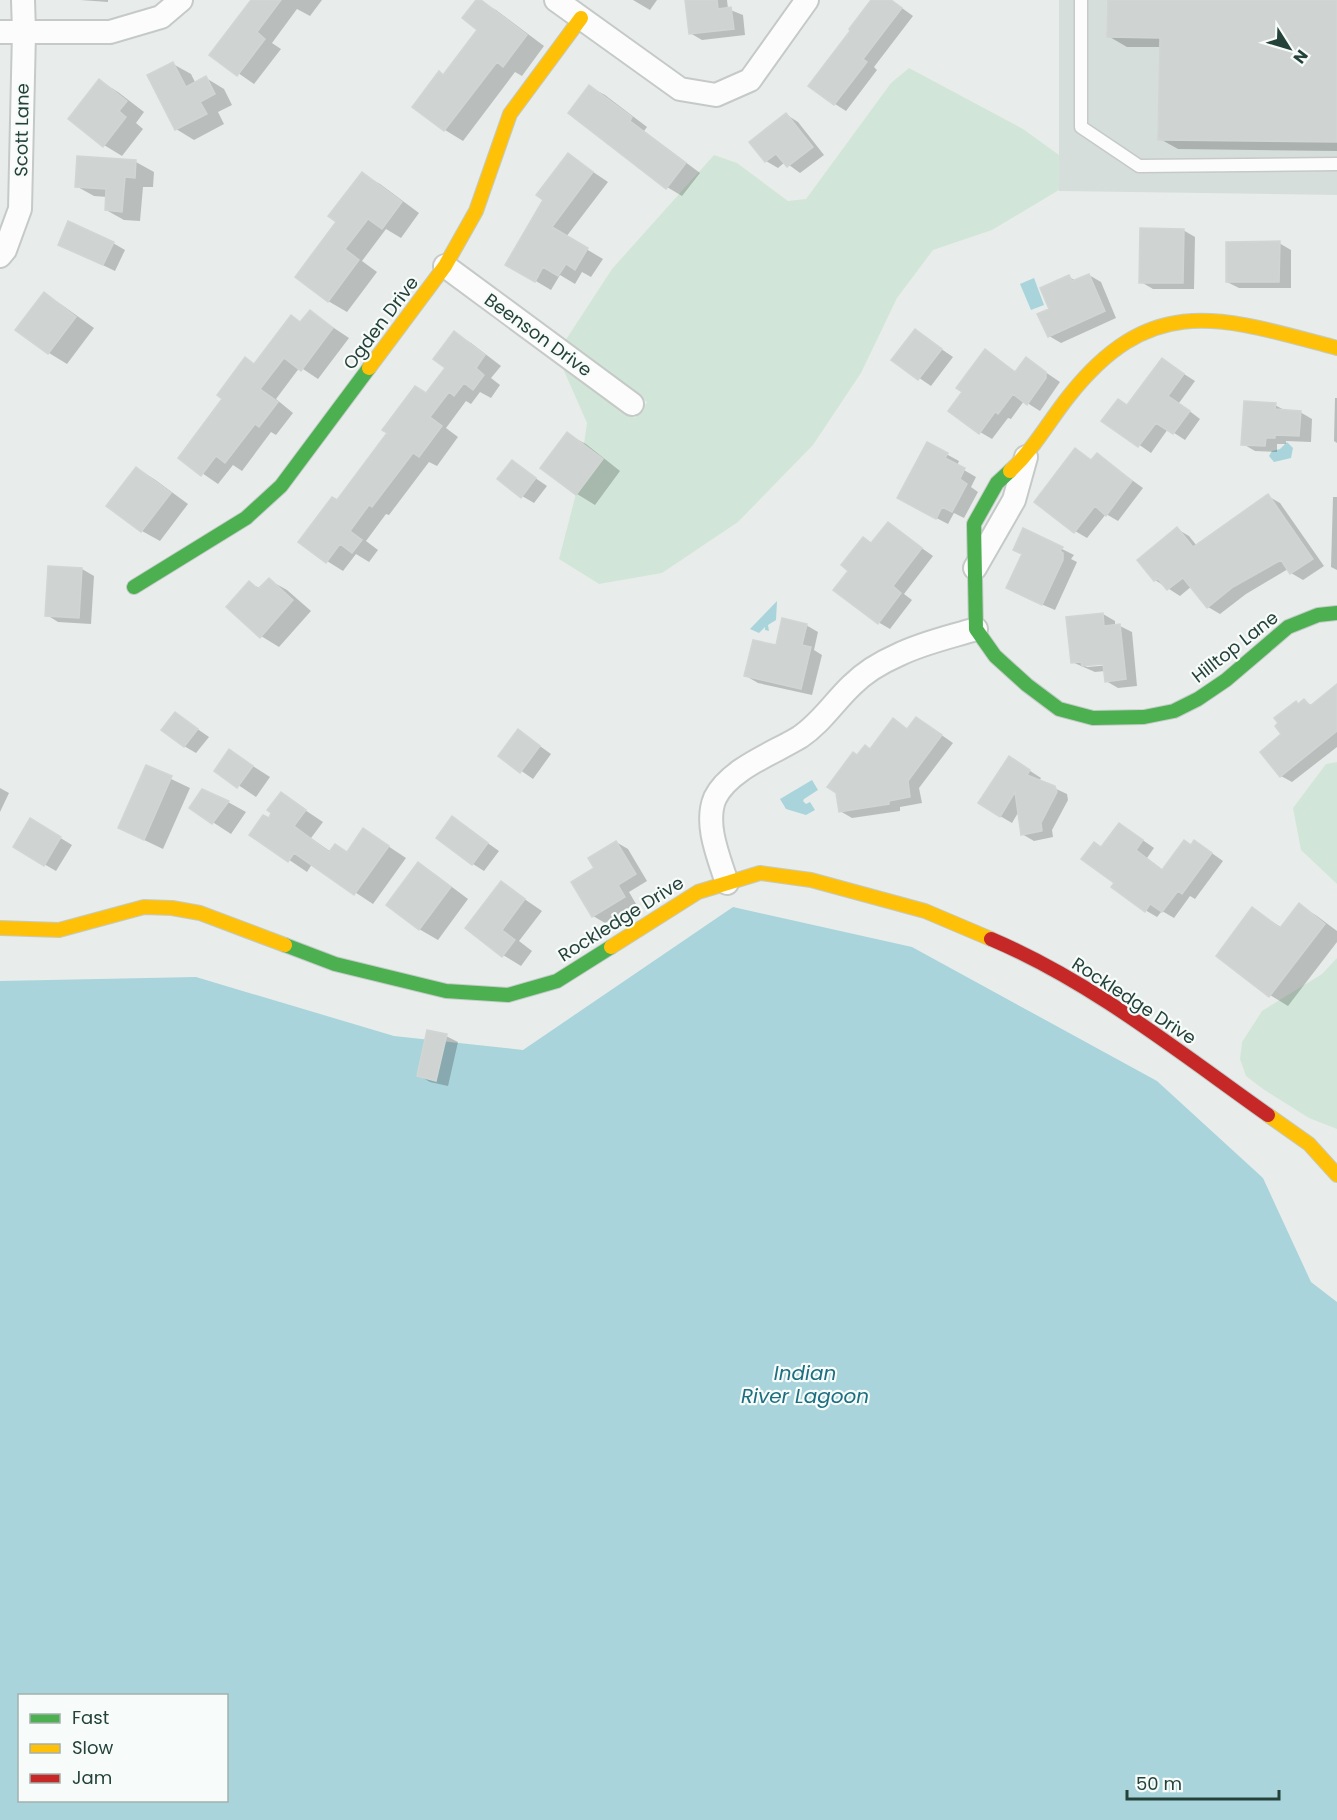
<svg xmlns="http://www.w3.org/2000/svg" width="1337" height="1820" font-family="Poppins,sans-serif">
  <style>
    .built { fill: #d6dedb }
    .green { fill: #d1e6d8 }
    .water { fill: #a9d4db; fill-rule: evenodd }
    .shadow { fill: #0003; fill-rule: evenodd }
    .building { fill: #cfd4d2; stroke: #d1d6d4; stroke-width: 1.5 }
    .lines { fill: none; stroke-linecap: round; stroke-linejoin: round }
    .lane-casing { stroke: #c5cac8; stroke-width: 15 }
    .street-casing { stroke: #c5cac8; stroke-width: 26 }
    .fast-casing { stroke: #c3cbc8; stroke-width: 16 }
    .slow-casing { stroke: #c3cbc8; stroke-width: 16 }
    .jam-casing { stroke: #c3cbc8; stroke-width: 16 }
    .lane { stroke: #fcfcfc; stroke-width: 12 }
    .street { stroke: #fcfcfc; stroke-width: 22 }
    .fast { stroke: #4caf50; stroke-width: 14 }
    .slow { stroke: #ffc107; stroke-width: 14 }
    .jam { stroke: #c62828; stroke-width: 14 }
    .labels { text-anchor: middle; stroke-width: 4.5; stroke-linejoin: round; paint-order: stroke }
    .street-label { font-size: 18px; fill: #24423a; stroke: #f7fbf9 }
    .water-label { font-size: 20px; font-style: italic; fill: #1c6f80; stroke: #f7fbf9 }
  </style>
  <rect width="100%" height="100%" fill="#e8edeb"/>
  <path class="built" d="M1059,0H1337V195L1059,191Z"/>
  <path class="green" d="M909,68L1023,129L1059,155V190L992,230L933,250L897,298L861,373L813,445L738,522L662,573L599,584L559,559L578,486L587,423L561,364L635,418L647,402L565,341L612,269L714,155L737,163L788,201L806,199L891,83Z
    M1337,762V884L1301,850L1293,808L1326,764Z
    M1337,958V1129L1309,1118L1263,1089L1246,1076L1240,1059L1242,1042L1262,1011L1322,974Z"/>
  <path class="water" d="M1034,278L1044,305L1031,310L1020,284Z
    M1287,442L1293,448L1291,458L1274,462L1269,456L1272,451L1280,449Z
    M777,601L776,620L768,625L769,631L765,630V627L759,633L750,629Z
    M812,780L818,790L804,799L803,801L806,804L810,802L815,810L806,815L786,809L780,799Z
    M733,907L912,947L1157,1081L1263,1178L1311,1282L1337,1302V1820H0V981L196,977L394,1036L523,1050ZM20,1696H226V1800H20Z"/>
  <path class="shadow" d="M80,0H108V2Z
    M253,0H322L310,16L297,9L272,43L281,49L254,84L212,55Z
    M478,0L496,10L544,46L522,76L515,72L463,141L445,130L414,107L444,76L479,30Z
    M633,0H657L650,10Z
    M686,0H727L728,9L743,15L745,35L702,40L690,33Z
    M873,0H891L913,16L874,67L877,70L846,111L835,104Z
    M1109,0H1337V151L1178,149L1160,139L1161,47H1127L1108,36Z
    M173,64L191,74L196,84L206,78L224,89L232,105L218,112L224,124L194,140L176,129Z
    M100,81L118,92L144,112L136,123L143,129L122,156L104,145Z
    M590,87L605,95L647,127L644,131L700,173L682,196L667,187Z
    M787,115L798,122L824,155L800,173L785,162L778,168L766,161Z
    M568,155L608,182L566,237L603,259L591,277L582,272L575,284L560,275L551,290L507,264Z
    M136,162L154,172L153,187H143L140,221L124,220L106,210L107,197L94,196L76,186Z
    M362,174L380,184L419,213L401,238L386,229L362,261L377,272L347,312L328,301L338,222Z
    M1183,230L1195,237L1194,289H1153L1141,282Z
    M113,243L125,250L115,271L59,244Z
    M1279,243L1291,250V288H1239L1227,282Z
    M1089,275L1101,282L1116,318L1061,343L1049,336L1051,309L1069,277L1076,281Z
    M44,294L62,305L94,328L67,364L49,353L18,330Z
    M310,312L349,338L318,379L300,367L276,399L293,413L276,435L271,432L242,471L233,465L218,484L180,458L291,317L302,323Z
    M915,331L953,357L931,386L893,360Z
    M454,333L471,343L501,366L491,378L500,385L491,398L480,392L471,404L466,401L446,428L458,437L437,466L429,462L389,515L386,514L366,541L378,550L369,562L356,554L343,571L327,561L337,501L447,367Z
    M985,351L1016,372L1026,359L1060,382L1040,411L1024,401L1011,419L1008,418L992,439L980,432L964,392Z
    M1162,360L1195,381L1179,403L1200,419L1185,440L1168,429L1151,453L1104,420L1128,406Z
    M1335,398H1337V443L1334,441Z
    M1275,405L1286,411L1300,412L1312,419L1311,442L1286,441V444H1277V452L1255,451L1243,444Z
    M567,434L586,444L620,471L595,505L577,494Z
    M928,444L959,461L957,466L976,477L971,487L978,492L964,518L954,513L948,524L911,505Z
    M1075,450L1093,461L1097,455L1143,488L1118,521L1106,514L1087,538L1075,531Z
    M512,462L547,486L534,503L522,496Z
    M136,468L154,479L188,504L160,541L142,531L109,505Z
    M1268,496L1280,503L1324,566L1303,580L1291,573L1288,569L1246,594L1220,614L1208,607L1192,586L1180,596L1155,580L1177,529L1189,536L1197,546Z
    M1333,497H1337V570L1331,567Z
    M888,524L933,556L904,594L912,600L890,629L878,622L850,570Z
    M1024,530L1074,555L1071,559L1077,562L1055,610L1020,595Z
    M82,569L94,576L91,624L58,622L47,615Z
    M269,580L287,590L311,611L279,647L261,636L250,583L261,589Z
    M1103,614L1115,621V626H1120L1132,632L1137,686L1118,688L1106,681L1105,671L1095,672L1072,662ZM1110,662L1111,665L1087,667L1084,665Z
    M806,625L818,632L814,650L822,655L812,695L758,683L746,676L777,647Z
    M1337,694V747L1292,782L1281,776L1284,735L1296,703L1300,705L1304,701L1313,706Z
    M176,714L209,737L196,753L184,746Z
    M917,718L953,743L919,788L922,803L900,807V811L852,818L840,811L858,756L871,751L893,720L908,730Z
    M519,731L551,754L533,779L500,756Z
    M229,751L270,777L256,797L216,770Z
    M1021,765L1041,778L1039,781L1067,794L1068,800L1052,830L1053,837L1034,841L1022,834L1019,811L1012,823L1000,816Z
    M146,767L190,788L163,849L119,828Z
    M0,788L9,793L0,812Z
    M281,794L323,822L311,838L331,852L348,853L364,830L406,858L373,904L312,864L307,872L251,834L269,820Z
    M228,802L246,812L231,834L191,808Z
    M452,818L499,851L484,871L473,864Z
    M31,820L72,845L56,871L15,847Z
    M1120,824L1154,848L1147,858L1163,870L1192,846L1206,849L1223,861L1195,899L1190,896L1174,918L1162,911L1157,917L1145,910L1116,883L1102,848Z
    M616,842L628,849L647,881L629,892L636,904L605,923L593,916L596,869Z
    M418,864L436,875L468,899L438,940L419,929Z
    M501,883L542,911L519,941L532,951L521,966L503,955L467,928Z
    M1299,905L1317,916L1337,931V942L1288,1006L1270,995L1253,909L1282,928Z
    M446,1036L458,1042L448,1086L430,1082L418,1075Z"/>
  <path class="building" d="M251,0H281L257,32L265,39L237,76L209,55Z
    M476,0H481L527,35L503,67L497,62L444,131L412,107L439,71L443,75L477,30L462,18Z
    M685,0H717L718,9L731,7L734,29L689,34Z
    M871,0H891L902,8L863,59L867,62L834,105L808,86L850,31L849,29Z
    M1108,0H1337V142L1158,140L1160,38L1107,37Z
    M173,62L186,87L206,76L215,94L200,102L207,114L175,130L147,75Z
    M99,79L127,101L119,111L126,117L103,147L68,119Z
    M589,85L632,117L630,121L686,163L666,189L568,113Z
    M786,113L813,147L787,167L776,154L765,162L749,142Z
    M568,153L593,172L552,227L588,248L575,270L566,264L558,276L543,267L535,282L505,265L543,200L536,195Z
    M77,156L136,160L135,178L125,177L122,212L105,210L106,189L75,187Z
    M362,172L402,202L382,229L368,219L345,249L359,260L328,302L295,277L336,222L328,216Z
    M68,221L114,242L103,265L58,245Z
    M1140,228L1184,229L1183,283H1139Z
    M1280,241L1279,282H1226V242Z
    M1089,274L1105,311L1048,337L1037,314L1049,309L1040,288L1069,275L1072,281Z
    M44,292L76,317L48,354L15,330Z
    M310,310L333,328L301,371L284,358L260,389L278,402L259,427L255,424L225,463L216,456L201,476L178,458L222,399L217,395L245,357L254,364L291,315L300,322Z
    M915,329L942,349L918,380L891,360Z
    M454,331L485,355L476,368L484,375L473,390L464,383L454,396L449,392L430,417L442,426L419,457L413,453L372,507L369,505L350,531L362,540L352,553L340,544L326,563L298,542L332,497L337,500L387,433L382,430L415,386L426,393L445,368L433,359Z
    M985,349L1015,372L1026,357L1046,372V378L1027,405L1013,394L998,414L995,412L979,434L948,411L962,392L956,388Z
    M1162,358L1184,374L1168,396L1190,411L1173,434L1156,423L1138,447L1101,421L1118,399L1127,405Z
    M1244,401L1276,403L1275,409L1301,411L1299,436L1275,435V438H1266L1265,446L1241,445Z
    M567,432L603,459L576,495L540,468Z
    M927,442L948,453L945,458L965,468L960,479L967,484L952,512L942,507L936,519L897,498Z
    M1075,448L1091,460L1097,453L1132,481L1106,516L1095,506L1074,533L1034,502Z
    M512,460L536,478L521,498L497,479Z
    M136,467L171,493L141,532L106,506Z
    M1268,494L1313,559L1290,574L1281,560L1233,587L1207,608L1183,578L1167,590L1158,579L1154,581L1137,560L1177,527L1193,547Z
    M888,522L922,548L893,586L901,593L878,624L833,590L848,571L841,565L863,537L871,543Z
    M1023,528L1063,547L1060,551L1063,553V560L1042,605L1006,588L1022,554L1013,550Z
    M48,566L82,568L79,618L45,616Z
    M269,578L293,600L260,638L226,607L249,581L258,589Z
    M1103,613L1104,626L1120,624L1126,679L1105,682L1103,664L1082,666L1081,662L1071,663L1066,617Z
    M782,618L807,624L802,645L811,647L801,689L744,676L753,640L776,645Z
    M1337,684V731L1280,777L1260,752L1281,734L1275,726L1278,723L1274,718L1296,701L1298,704L1304,699L1310,706Z
    M175,712L198,729L184,747L161,730Z
    M916,717L942,735L908,781L910,797L889,801V804L839,812L836,793L827,787L853,752L857,755L865,745L870,749L893,718L907,729Z
    M518,729L540,746L520,773L498,756Z
    M229,749L253,766L237,788L214,771Z
    M1009,756L1030,770L1027,775L1055,786L1057,792L1041,823L1042,831L1021,835L1015,792L1000,817L978,803Z
    M146,765L172,776L144,840L118,828Z
    M202,789L229,801L212,824L189,808Z
    M281,792L306,810L294,826L329,852L335,844L347,852L363,828L389,846L354,895L294,853L288,862L249,835L263,815L269,818L271,813L267,810Z
    M452,816L488,843L472,865L436,838Z
    M30,818L61,837L44,866L13,847Z
    M1119,823L1143,840L1136,850L1162,870L1184,840L1191,845L1194,840L1212,853L1182,894L1178,891L1162,912L1150,904L1145,912L1111,887L1114,883L1081,859L1094,842L1101,847Z
    M616,841L636,874L618,885L625,897L592,917L571,882L594,868L588,858Z
    M418,862L451,887L419,930L386,905Z
    M501,881L525,899L502,930L515,940L502,957L465,928Z
    M1299,903L1325,924L1269,997L1216,956L1252,907L1280,928Z
    M427,1030L447,1034L436,1081L417,1076Z"/>
  <g class="lines">
    <defs>
      <path id="lane" d="M1081,0V127L1139,166L1337,164"/>
      <path id="street" d="M556,0L680,89L716,95L750,80L807,0
        M0,32H110L161,17L181,0
        M0,256L5,250L20,209L24,32L23,0
        M445,266L632,404
        M975,568L1014,500L1026,457
        M727,883C719,858 704,824 715,798C729,769 774,753 800,737C821,723 834,702 852,685C864,673 882,662 898,655C922,643 950,637 976,629"/>
      <path id="fast" d="M1010,471L997,483L974,524L976,629L995,656L1027,685L1059,709L1093,718L1144,717L1174,711L1198,699L1226,680L1288,627L1318,615L1337,613
        M134,587L246,518L281,486L369,368
        M285,945L335,964L446,991L508,995L557,981L611,947"/>
      <path id="slow" d="M369,368L445,266L476,211L510,114L581,18
        M1010,471C1034,449 1049,421 1069,396C1153,290 1223,318 1337,348
        M0,928L59,930L144,907L172,908L200,913L285,945
        M611,947L698,892L760,873L811,880L925,911L991,939
        M1268,1115L1309,1144L1337,1175"/>
      <path id="jam" d="M991,939C1092,982 1179,1052 1268,1115"/>
    </defs>
    <use href="#lane" class="lane-casing"/>
    <use href="#street" class="street-casing"/>
    <use href="#fast" class="fast-casing"/>
    <use href="#slow" class="slow-casing"/>
    <use href="#jam" class="jam-casing"/>
    <use href="#lane" class="lane"/>
    <use href="#street" class="street"/>
    <use href="#fast" class="fast"/>
    <use href="#slow" class="slow"/>
    <use href="#jam" class="jam"/>
  </g>
  <g class="labels">
    <g class="street-label">
      <text transform="translate(22 130) rotate(-89)" y="6">Scott Lane</text>
      <text transform="translate(381 323) rotate(-53)" y="6">Ogden Drive</text>
      <text transform="translate(538 335) rotate(36)" y="6">Beenson Drive</text>
      <text transform="translate(1235 647) rotate(-38)" y="6">Hilltop Lane</text>
      <text transform="translate(621 919) rotate(-32)" y="6">Rockledge Drive</text>
      <text transform="translate(1134 1001) rotate(33)" y="6">Rockledge Drive</text>
    </g>
    <g class="water-label">
      <text x="805" y="1380">Indian<tspan x="805" dy="23">River Lagoon</tspan></text>
    </g>
  </g>
  <rect x="18" y="1694" width="210" height="108" fill="#f7fbf9" stroke="#a3b1ad" stroke-width="1.5"/>
  <rect x="30" y="1714" width="30" height="9" fill="#4caf50" stroke="#a3b1ad" stroke-width="1.5"/>
  <text x="72" y="1724" font-size="18" fill="#24423a">Fast</text>
  <rect x="30" y="1744" width="30" height="9" fill="#ffc107" stroke="#a3b1ad" stroke-width="1.5"/>
  <text x="72" y="1754" font-size="18" fill="#24423a">Slow</text>
  <rect x="30" y="1774" width="30" height="9" fill="#c62828" stroke="#a3b1ad" stroke-width="1.5"/>
  <text x="72" y="1784" font-size="18" fill="#24423a">Jam</text>
  <g transform="translate(1289 48) rotate(127)" stroke="#f7fbf9" stroke-width="4.5" paint-order="stroke">
  <path d="M0-4.5L10 22L0 15L-10 22Z" fill="#24423a"/>
  <text y="-9" font-size="16" font-weight="bold" text-anchor="middle" fill="#24423a">N</text>
  </g>
  <path d="M1127 1790v9h152v-9" fill="none" stroke="#24423a" stroke-width="3"/>
  <text x="1136" y="1790" font-size="18" fill="#24423a" stroke="#f7fbf9" stroke-width="4.5" paint-order="stroke">50 m</text>
</svg>
